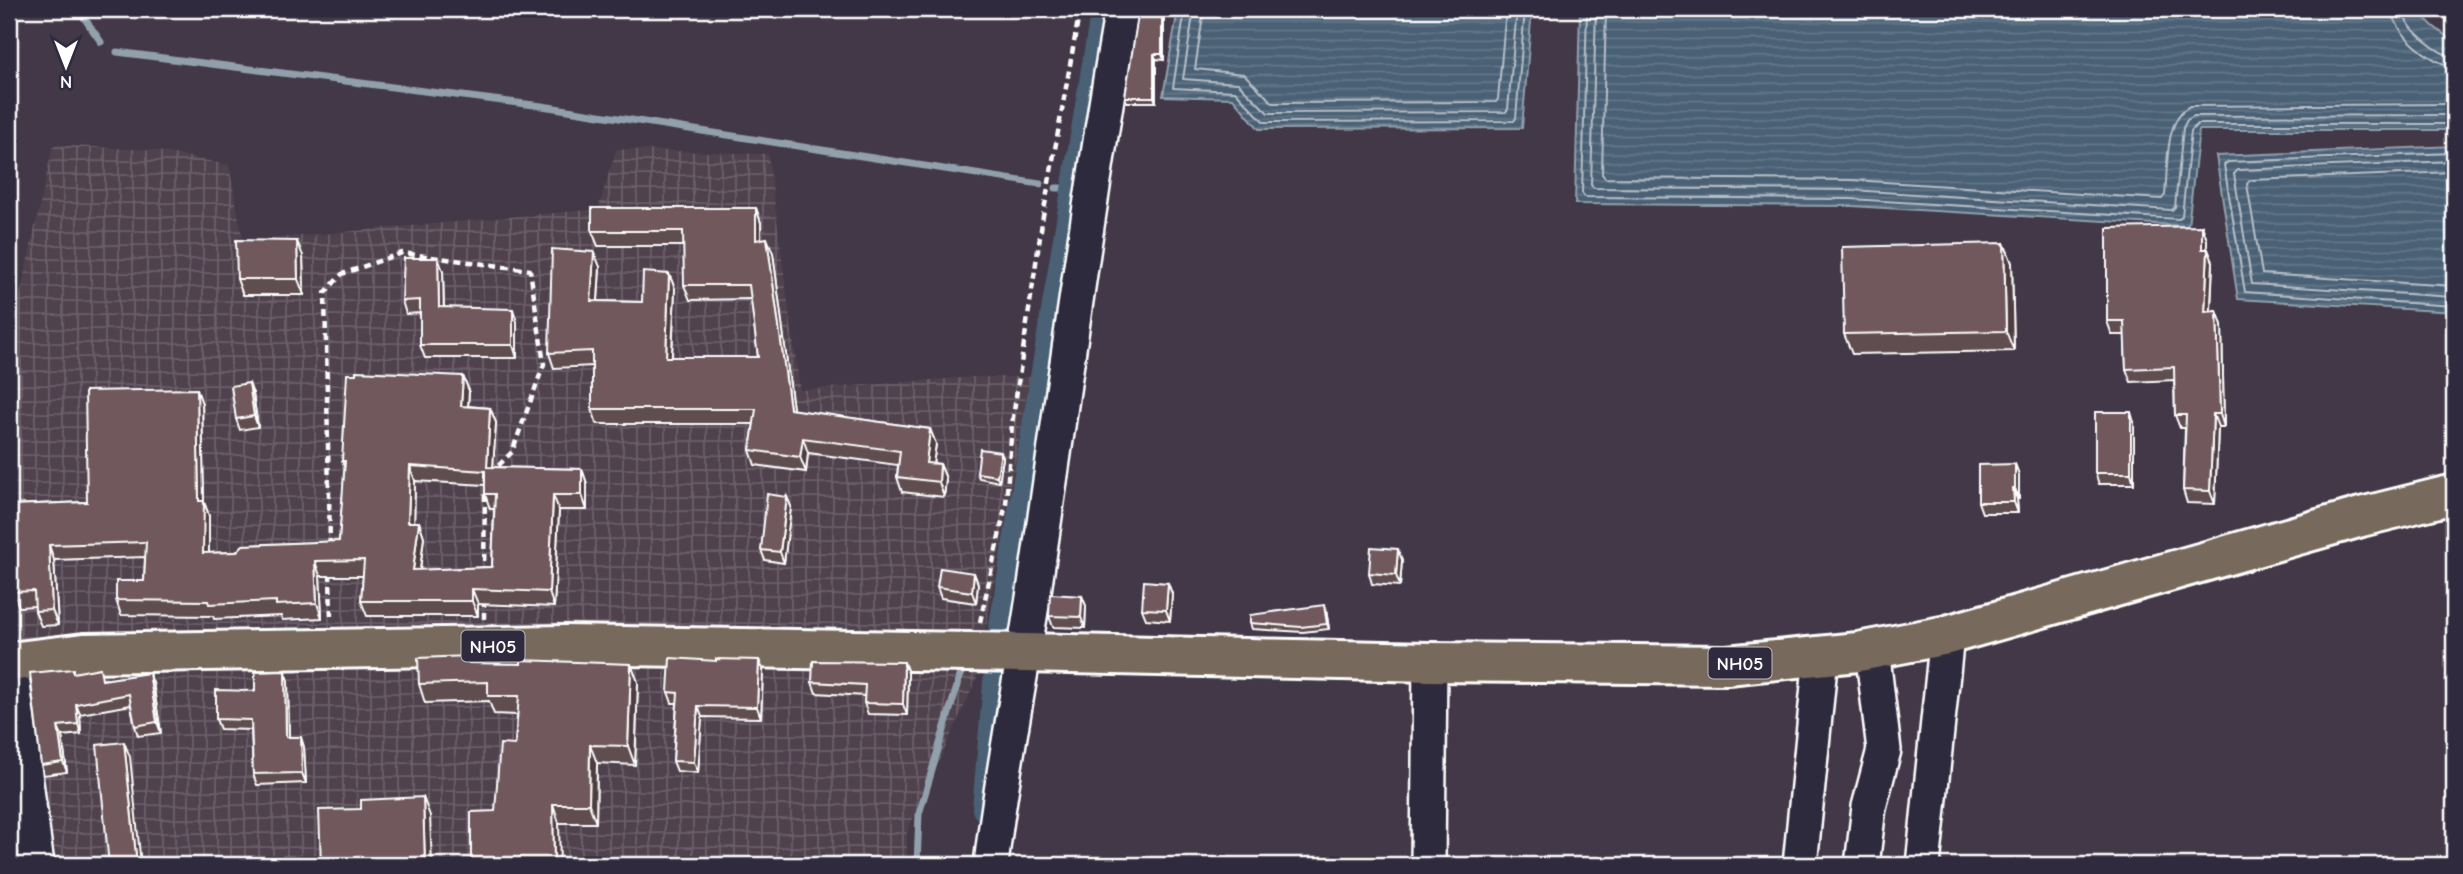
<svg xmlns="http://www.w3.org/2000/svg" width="2463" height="874" font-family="'Comic Neue',sans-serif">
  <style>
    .industrial { fill: url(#industrial-grid) }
    .water { fill: url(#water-rules); stroke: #92a0ac; stroke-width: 2 }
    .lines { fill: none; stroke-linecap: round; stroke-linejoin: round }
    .shore { stroke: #b7bfc8; stroke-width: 2 }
    .stream { stroke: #92a0ac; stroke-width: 7 }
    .canal { stroke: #4a6075; stroke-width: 24 }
    .minor-casing { stroke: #fff; stroke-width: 38 }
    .major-casing { stroke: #fff; stroke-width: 44 }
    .path { stroke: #fff; stroke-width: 4.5; stroke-dasharray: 7 5; stroke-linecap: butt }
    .minor { stroke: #2f2a3d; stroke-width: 33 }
    .major { stroke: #77695c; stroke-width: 38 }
    .wall { fill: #5f4d50; stroke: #fff; stroke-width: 2; fill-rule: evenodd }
    .shaded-wall { fill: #4e3e41; stroke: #fff; stroke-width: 2 }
    .building { fill: #6f595d; stroke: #fff; stroke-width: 2; fill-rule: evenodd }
    .labels { text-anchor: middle; stroke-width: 7; stroke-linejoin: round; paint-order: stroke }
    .shield { fill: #2f2a3d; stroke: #c1bfc5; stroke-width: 2 }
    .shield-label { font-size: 19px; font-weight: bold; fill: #fff }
  </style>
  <defs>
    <pattern id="industrial-grid" width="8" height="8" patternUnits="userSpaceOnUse" patternTransform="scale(1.75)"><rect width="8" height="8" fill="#50424e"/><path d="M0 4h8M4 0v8" fill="none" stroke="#6a5e69"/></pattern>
    <pattern id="water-rules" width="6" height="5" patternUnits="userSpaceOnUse" patternTransform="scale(1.75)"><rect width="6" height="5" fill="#4a6075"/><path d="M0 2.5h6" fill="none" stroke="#65788a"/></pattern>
  </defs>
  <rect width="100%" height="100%" fill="#423847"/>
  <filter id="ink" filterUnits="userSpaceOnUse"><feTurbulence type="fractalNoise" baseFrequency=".0143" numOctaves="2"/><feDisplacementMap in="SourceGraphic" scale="14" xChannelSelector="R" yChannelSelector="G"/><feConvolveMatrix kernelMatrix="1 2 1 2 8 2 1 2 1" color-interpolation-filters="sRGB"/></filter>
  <g filter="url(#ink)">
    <path class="industrial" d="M53,145L153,150L229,165L243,241L598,209L616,149L768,154L800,390L972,377H1030L977,678L907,832V865H50L9,652V345Z"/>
    <path class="water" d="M1178,9H1532L1522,128L1259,129L1233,98L1163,96Z
      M1580,9H2416L2433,26L2454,42V130H2199L2188,226L1851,206L1575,204Z
      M2454,146V312L2238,299L2216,156Z
      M9,817H16L21,865H9Z"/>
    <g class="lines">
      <path class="shore" d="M1185,9L1173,88L1235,91L1264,122L1514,121L1516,118L1525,9
        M1194,9L1183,79L1238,83L1268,113L1506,112L1508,109L1517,9
        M1204,9L1195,69L1244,74L1273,103L1496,102L1498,99L1506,9
        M1587,9L1582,193L1585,197L1851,199L2179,219L2182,216L2191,131L2197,124H2454
        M1596,9L1591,185L1594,188L1851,190L2172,210L2175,207L2183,128L2187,120L2194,116L2454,115
        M1606,9L1602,174L1605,178L1852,180L2162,199L2165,195C2168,169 2164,118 2190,106L2454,104
        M2392,9C2393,32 2432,65 2454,66
        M2402,9C2404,26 2437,55 2454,56
        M2454,153L2228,162L2224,165L2245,292L2454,306
        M2454,161L2238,170L2234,174L2252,284L2454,297
        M2454,172L2250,180L2247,184L2262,274L2454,286"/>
      <path class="stream" d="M78,9L101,42
        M117,52L542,106L1040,184
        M1056,188H1074
        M917,865L919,814L964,663"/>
      <path class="canal" d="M984,809L999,637L1103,9"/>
      <defs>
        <path id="minor" d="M10,662L37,865
          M991,865C1002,769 1022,674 1036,578C1064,388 1089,198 1122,9
          M1428,865L1430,662
          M1800,865L1821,656
          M1862,865L1869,807L1884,750L1872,649
          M1923,865L1947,635"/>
        <path id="major" d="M9,662L84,653L565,645L1025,653L1430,662L1727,665L1858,652L1947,635L2361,517L2454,494"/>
      </defs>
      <use href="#minor" class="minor-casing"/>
      <use href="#major" class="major-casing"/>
      <path class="path" d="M330,546L325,293L342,274L402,253L530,270L544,364L512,452L493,471
        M330,573L331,620
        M484,573L485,491
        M484,619V600
        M980,622L1006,504L1012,424L1043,216L1080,9"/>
      <use href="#minor" class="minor"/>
      <use href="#major" class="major"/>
    </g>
    <path class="wall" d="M1164,9V60L1156,59V102H1127L1125,97Z
      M756,208L761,223V239L773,253L793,410L930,429L936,444L933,463L940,464L946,479L944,497L902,492L897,477L898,465L808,453L806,472L755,465L750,450L754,424H597L592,409V366L554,368L549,353L600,267L598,301L642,302L669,274L675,289L672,357H758L751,299L690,300L684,285V246H598L592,231Z
      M2202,226L2207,240V249L2213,262L2211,311H2217L2222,325L2224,427H2218L2215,504L2187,503L2183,490L2185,428H2180L2175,415L2174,380L2131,382L2126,369L2125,335H2112L2107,321Z
      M2004,243L2012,263L2014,351L1852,354L1844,334Z
      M303,256L304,295H243L237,279Z
      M443,271L444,307L517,322V358H425L420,345V313L406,314L402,301Z
      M463,376L469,391L468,406L490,408L496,423L493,467L582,469L587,484V510H559L554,607L478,604V616H367L361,601L363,576H320L322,618L282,620L281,616L214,619L213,616L121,615L116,600L144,581L145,557L54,560L58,625L41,626L35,611V606L19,607L13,592L11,505L87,502L202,404L204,502L209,516V553L236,552L339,541L345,469L342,461ZM415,481L485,485V494L490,509H494L492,567L420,570L424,537L419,522H414Z
      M253,394L258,427L240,430L236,419Z
      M2134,423V484H2099L2095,473Z
      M1003,458L999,482L979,478L977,473Z
      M2015,464L2019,475V499H2017L2018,513H1982L1978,502Z
      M787,497L791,507L784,563L765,560L761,550Z
      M1402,560L1400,586L1372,584L1369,573Z
      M974,573L978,584L976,603L941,598L937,587Z
      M1168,583L1172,594L1170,621L1146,619L1142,609Z
      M1082,596L1086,606L1085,628L1053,627L1049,616Z
      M1326,610L1329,629L1303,632L1252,629L1250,623Z
      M469,656L471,663L638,682L635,765L597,763L596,823H559L495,811L515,745L517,715L494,714L489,701L425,703L419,684Z
      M759,660L763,670L761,718L702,717L698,773L677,771L673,761L677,703H672L668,692L716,661Z
      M74,673L103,679L153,683L161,733L138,736L135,726L131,705L80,714L81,734L62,736L67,772L44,775L41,765Z
      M908,673L907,715L868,714L864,703L865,696L816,693L812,682Z
      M288,681L289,737L304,747L306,783L257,785L253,774L251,730L220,729L216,719L255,691Z"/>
    <path class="shaded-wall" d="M1162,9H1164V60L1162,54Z
      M1154,54L1156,59V102L1154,97Z
      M756,208L761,223V255L756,240Z
      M2202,226L2207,240V262L2202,249Z
      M767,238L773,253L795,424L790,409Z
      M297,241L303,256L304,295L298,279Z
      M2004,243L2012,263L2014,351L2006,331Z
      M2208,249L2213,262L2210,325L2205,312Z
      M594,252L600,267L597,316L591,301Z
      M438,258L443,271L444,320L439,307Z
      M669,274L675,289L671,372L666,357Z
      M513,309L517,322V358L513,345Z
      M2217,311L2222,325L2224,427L2220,414Z
      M463,376L469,391L467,421L461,406Z
      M249,383L253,394L258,427L254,416Z
      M197,389L202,404L204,502L209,516V568L203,553L199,501Z
      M490,408L496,423L492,482L487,467Z
      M2131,412L2134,423V484L2131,473Z
      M2213,414L2218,427L2215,504L2210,491Z
      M930,429L936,444L931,478L926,463Z
      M803,438L808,453L806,472L800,457Z
      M1001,452L1003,458L999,482L997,476Z
      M940,464L946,479L944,497L939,482Z
      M2015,464L2019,475V499L2015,488Z
      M410,466L415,481L414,537L408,522Z
      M582,469L587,484V510L582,495Z
      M2013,488L2017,499L2018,513L2014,502Z
      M553,495L559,510L554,607L549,592Z
      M787,497L791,507L784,563L780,552Z
      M419,522L424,537L418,585L413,570Z
      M49,545L54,560L58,625L52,610Z
      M1398,549L1402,560L1400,586L1396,575Z
      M315,561L320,576L322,618L317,603Z
      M974,573L978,584L976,603L972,592Z
      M1168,583L1172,594L1170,621L1166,610Z
      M472,589L478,604V616L472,601Z
      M1082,596L1086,606L1085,628L1081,617Z
      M1324,605L1326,610L1329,629L1327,624Z
      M759,660L763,670L761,718L757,707Z
      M904,662L908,673L907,715L903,704Z
      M631,664L638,682L635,765L628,746Z
      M285,671L288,681L289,747L286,737Z
      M149,673L153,683L161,733L157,722Z
      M76,704L80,714L81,734L78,724Z
      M698,706L702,717L698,773L694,762Z
      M58,726L62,736L67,772L63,762Z
      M301,737L304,747L306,783L302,773Z
      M124,742L130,757L141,865H137Z
      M590,745L597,763L596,823L589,804Z
      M423,797L430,816L432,865H425Z
      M553,804L559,823L560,865H554Z"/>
    <path class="building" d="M1139,9H1162V54H1154V97H1125Z
      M592,208H756V240L767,238L790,409L930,429L926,463L940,464L939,482L897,477L900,451L803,438L800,457L750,450L756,409H592V351L549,353L552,249L594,252L591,301L642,302L643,272L669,274L666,357H758L749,285H684L683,231H592Z
      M2202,226V249H2208L2205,312L2217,311L2220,414H2213L2210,491L2183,490L2186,415H2175L2174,367L2126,369L2124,321H2107V228Z
      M236,240L297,241L298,279H237Z
      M2004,243L2006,331L1844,334L1842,247Z
      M404,258H438L439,307L513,309V345H420V300L402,301Z
      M356,371L463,376L461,406L490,408L487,467L582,469V495H553L549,592L472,589V601H361L364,560L315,561L317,603L276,605V601L209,604L208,601L116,600V581H144L146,542L49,545L52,610L35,611L34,591L13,592L11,505L87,502L85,391L197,389L199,501H204L203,553L236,552L243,545L339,541L345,461H342L347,374H356ZM410,466L485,471V494H495L492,567L413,570L419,522H408Z
      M249,383L254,416L236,419L231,386Z
      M2095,412H2131V473H2095Z
      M980,449L1001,452L997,476L977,473Z
      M2015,464V488H2013L2014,502H1978V465Z
      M767,494L787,497L780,552L761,550Z
      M1371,547L1398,549L1396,575L1369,573Z
      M940,568L974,573L972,592L937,587Z
      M1144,581L1168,583L1166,610L1142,609Z
      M1050,594L1082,596L1081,617L1049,616Z
      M1324,605L1327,624L1301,627L1250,623V615Z
      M469,656V663L521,664V660L631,664L628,746L590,745L589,804H553L554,865H471V812L495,811L500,744L515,745L519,696H488V682L419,684L418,658Z
      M670,658L716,661V659L759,660L757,707L698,706L694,762L673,761L678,693L668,692Z
      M813,661L904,662L903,704L864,703L865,685L812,682Z
      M100,668L102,680L149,673L157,722L135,726L129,694L76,704L78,724L58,726L63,762L41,765L30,673L73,669V673Z
      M285,671L286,737H301L302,773L253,774L251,720L216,719V690L255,691V672Z
      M124,742L137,865H109L97,745Z
      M423,797L425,865H321L319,810L361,809V800Z"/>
  </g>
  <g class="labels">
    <g class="shield">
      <rect x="461.5" y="630.5" width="63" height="31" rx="5"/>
      <rect x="1708.5" y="647.5" width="63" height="31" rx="5"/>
    </g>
    <g class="shield-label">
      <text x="493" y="653">NH05</text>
      <text x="1740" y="670">NH05</text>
    </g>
  </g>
  <rect width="2463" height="874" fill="none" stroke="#2f2a3d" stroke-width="35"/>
  <rect x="18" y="18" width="2428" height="839" fill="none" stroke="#fff" stroke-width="2.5" filter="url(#ink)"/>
  <g transform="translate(66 66) rotate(180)" stroke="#2f2a3d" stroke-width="5" paint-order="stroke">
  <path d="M0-5L12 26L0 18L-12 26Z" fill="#ffffff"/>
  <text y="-10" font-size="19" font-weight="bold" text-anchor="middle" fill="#ffffff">N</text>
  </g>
</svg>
